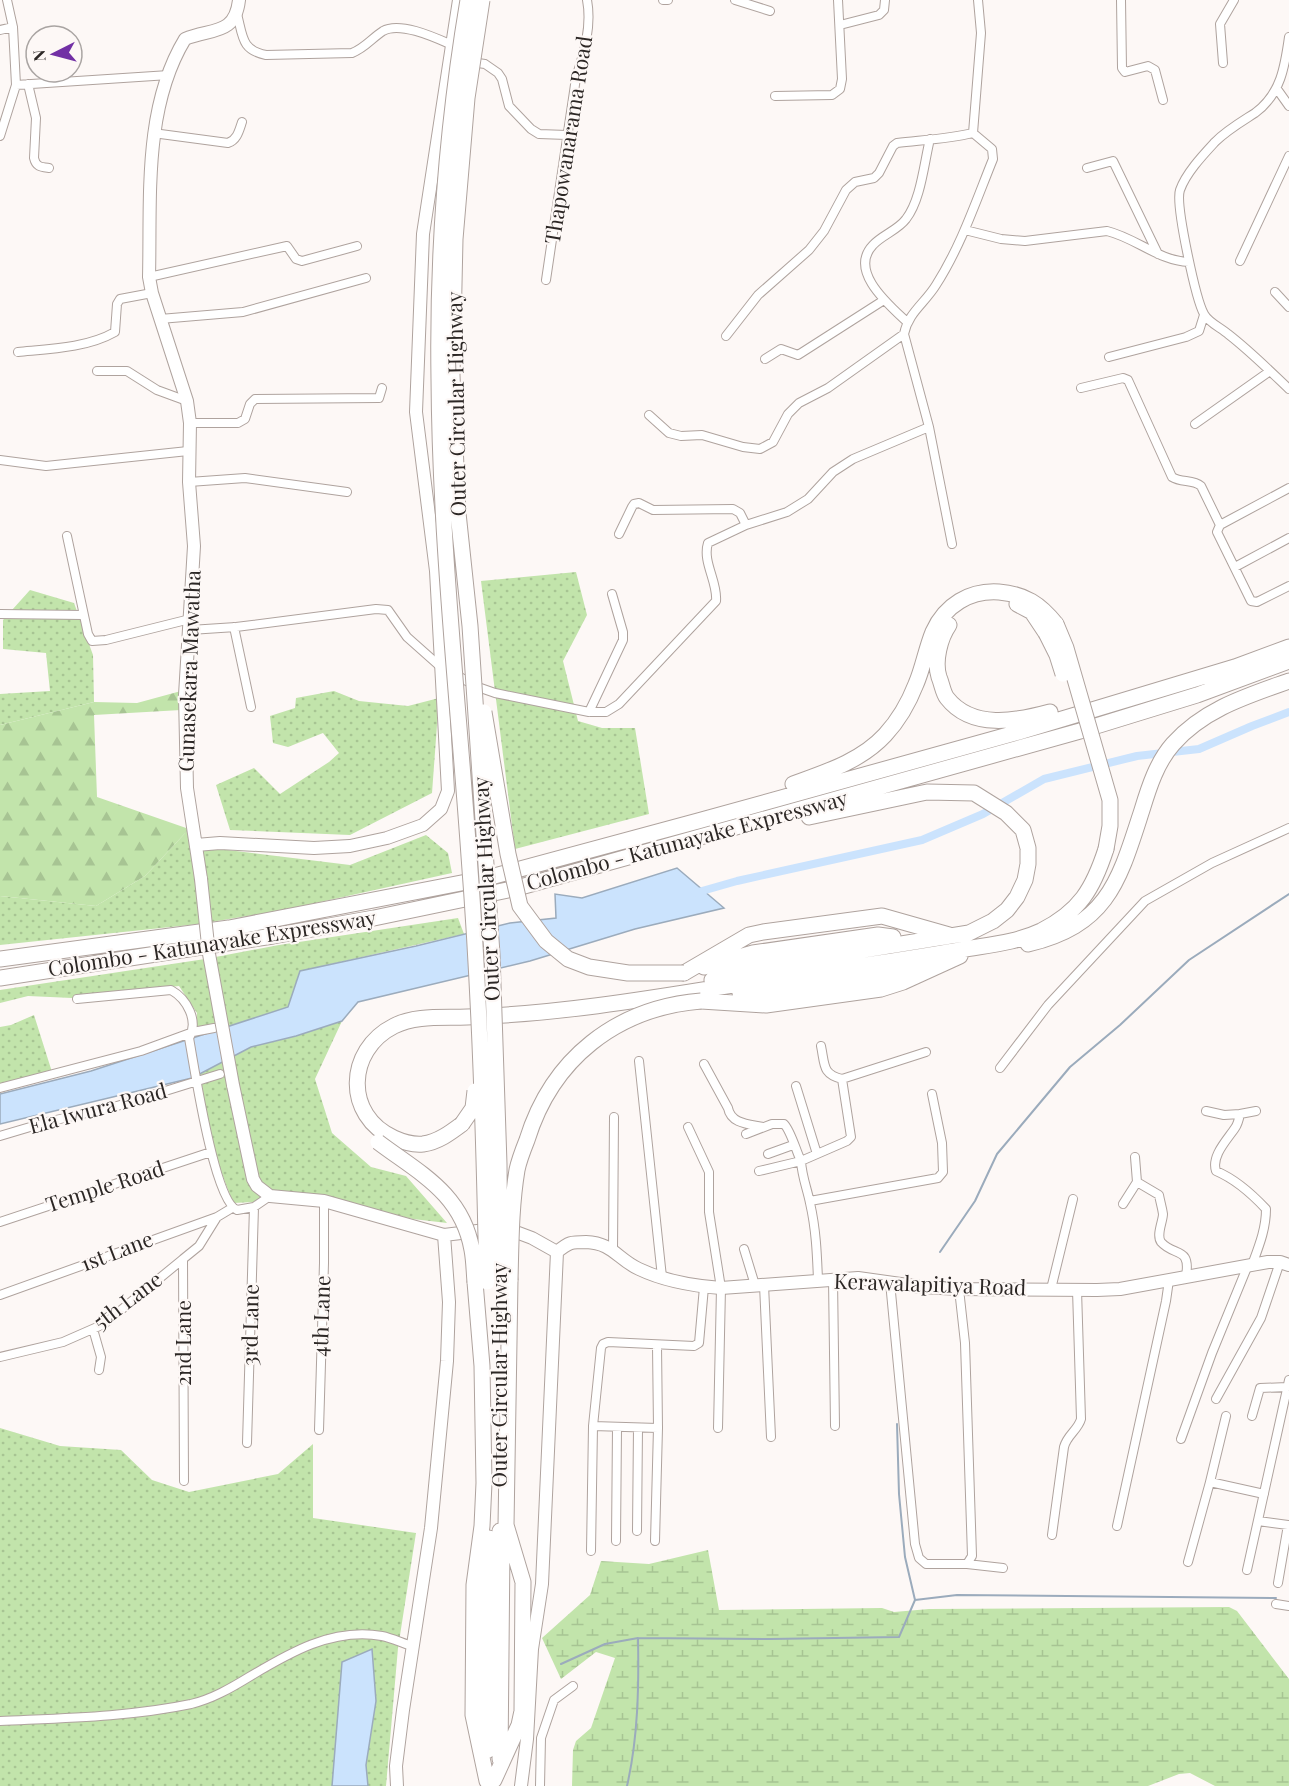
<svg xmlns="http://www.w3.org/2000/svg" width="1289" height="1786" font-family="'Playfair Display',serif">
  <style>
    .grass { fill: url(#grass-dots) }
    .forest { fill: url(#forest-firs) }
    .wetland { fill: url(#wetland-marsh) }
    .water { fill: #cbe3fd; stroke: #9babbc; stroke-width: 1.5 }
    .lines { fill: none; stroke-linecap: round; stroke-linejoin: round }
    .stream { stroke: #9babbc; stroke-width: 2 }
    .canal { stroke: #cbe3fd; stroke-width: 8 }
    .street-casing { stroke: #afa39e; stroke-width: 10 }
    .secondary-casing { stroke: #afa39e; stroke-width: 14 }
    .highway-casing { stroke: #afa39e; stroke-width: 17 }
    .street { stroke: #fff; stroke-width: 8 }
    .secondary { stroke: #fff; stroke-width: 12 }
    .highway { stroke: #fff; stroke-width: 15 }
    .secondary-bridge-casing { stroke: #afa39e; stroke-width: 14; stroke-linecap: butt }
    .highway-bridge-casing { stroke: #afa39e; stroke-width: 17; stroke-linecap: butt }
    .secondary-bridge { stroke: #fff; stroke-width: 12 }
    .highway-bridge { stroke: #fff; stroke-width: 15 }
    .labels { text-anchor: middle; stroke-width: 4.5; stroke-linejoin: round; paint-order: stroke }
    .street-label { font-size: 21px; fill: #2c2725; stroke: #fdf8f6 }
  </style>
  <defs>
    <pattern id="grass-dots" width="8" height="8" patternUnits="userSpaceOnUse" patternTransform="scale(1.5)"><rect width="8" height="8" fill="#c2e4ab"/><path d="M2 2h.1M6 6h.1" fill="none" stroke="#a7c493" stroke-width="1.8" stroke-linecap="round"/></pattern>
    <pattern id="forest-firs" width="22" height="20" patternUnits="userSpaceOnUse" patternTransform="scale(1.5)"><rect width="22" height="20" fill="#c2e4ab"/><path d="M5 1l3.5 6h-7zM16 11l3.5 6h-7z" fill="#a7c493"/></pattern>
    <pattern id="wetland-marsh" width="20" height="14" patternUnits="userSpaceOnUse" patternTransform="scale(1.5)"><rect width="20" height="14" fill="#c2e4ab"/><path d="M1 5h8M5 5V1M11 12h8M15 12V8" fill="none" stroke="#a7c493"/></pattern>
  </defs>
  <rect width="100%" height="100%" fill="#fdf8f6"/>
  <path class="grass" d="M576,572L587,615L563,661L578,721L602,728H635L649,814L515,849L481,581Z
    M30,590L74,603L93,655L94,702L0,725V694L50,691L46,653L3,649V620Z
    M334,691L359,701L408,706L439,698L432,793L350,835L230,830L216,785L254,768L280,794L329,762L339,753L323,733L288,747L273,743L270,716L295,708L296,698Z
    M189,829V848H212L350,865L426,835L448,853L452,873L284,910L199,924L0,945V896L96,906L145,876Z
    M458,918L464,934L300,971L289,1007L196,1037L197,1013L179,986L72,998L28,996L0,1003V990L205,959L279,945Z
    M34,1015L52,1072L0,1084V1027L11,1025Z
    M342,1021L315,1079L332,1133L371,1167L406,1176L447,1223L413,1219L316,1196L272,1192L254,1202L233,1203L213,1150L200,1074L251,1047L296,1036Z
    M0,1428L60,1446L121,1450L152,1480L189,1492L278,1474L313,1444V1518L416,1533L398,1648L386,1786H0Z"/>
  <path class="forest" d="M181,691V710L94,715L97,797L189,829L145,876L96,906L0,896V725L94,702L137,703Z"/>
  <path class="wetland" d="M708,1550L719,1610L882,1608L894,1612L929,1609L1229,1607L1237,1611L1289,1679V1786H1215L1190,1773L1179,1774L1148,1786H572L573,1750L576,1741L591,1728L615,1658L596,1652L561,1679L542,1638L590,1595L601,1561L649,1564Z"/>
  <path class="water" d="M677,868L724,908L635,929L530,961L358,1002L342,1021L296,1036L251,1047L192,1078L0,1124V1094L91,1071L288,1007L300,971L416,946L510,923L556,918L555,894L582,898Z
    M372,1649L376,1701L366,1765L368,1786H332L342,1662Z"/>
  <g class="lines">
    <path class="stream" d="M940,1252L975,1201L997,1154L1070,1067L1120,1025L1189,960L1289,894
      M897,1424L899,1494L905,1557L915,1600
      M561,1664L605,1644L638,1638L770,1639L899,1637L915,1600L957,1595L1276,1598
      M627,1786C638,1738 639,1687 638,1638"/>
    <path class="canal" d="M695,893L737,881L922,840L983,814L1044,779L1137,756L1199,749L1252,726L1289,712"/>
    <defs>
      <path id="street" d="M7,0L13,27L16,85L169,75
        M663,0H668
        M735,0L770,11
        M1121,0L1122,68L1125,72L1148,66L1155,70L1163,100
        M237,14C243,36 241,50 266,55L352,53C365,48 372,38 383,31C400,21 436,38 452,45
        M840,25L879,15L884,10L885,0
        M0,30L13,27
        M1289,37C1285,66 1281,94 1255,113C1241,122 1227,130 1215,142C1203,155 1186,173 1180,190C1175,204 1196,300 1204,314C1208,322 1221,328 1228,334C1250,351 1269,370 1289,389
        M471,62L485,64L498,73L502,79L509,106L531,129L539,134L567,135
        M1223,63L1220,24L1234,0
        M28,84L36,118L34,158C36,167 41,167 49,168
        M1277,89L1289,106
        M775,96L832,95L840,89L842,79L838,0
        M153,133L228,143C237,140 239,131 242,122
        M973,133L981,33L978,0
        M0,136L16,85
        M1087,168L1113,161L1158,254
        M965,230L1001,239L1025,241L1107,231C1136,238 1159,261 1189,262
        M1240,261L1289,156
        M149,277L287,246L296,259L302,261L357,246
        M546,280L576,78C584,53 592,26 587,0
        M1275,292L1289,307
        M160,319L243,312L366,278
        M907,322C889,305 848,271 873,245C882,235 898,230 906,219C921,200 924,163 930,139
        M726,336L758,295L809,250L824,231L846,190L855,182L874,178L879,173L893,146L897,143C923,140 948,139 973,133
        M18,352C49,349 87,348 115,332L117,304L120,299L152,293
        M1109,357L1186,337L1199,331L1204,315
        M765,359L781,349L798,355L884,300
        M97,371H127L157,390L187,401
        M1081,388L1123,378L1128,380L1172,477C1181,483 1193,479 1201,486L1220,525
        M649,415L669,433L681,436L702,435L743,447L760,449L773,442L788,414L799,403L828,388L904,334
        M190,423H238L245,419L250,404L255,399L379,398L382,388
        M1195,424L1270,371
        M929,427L952,544
        M0,460L46,466L188,451
        M189,482L245,478L347,492
        M1289,488L1220,525L1217,532L1251,601L1257,602L1289,586
        M619,534L632,507L634,504L639,503L653,510L733,509L740,513L746,525
        M67,536L88,634L92,641L106,640L190,619
        M1235,567L1289,538
        M0,614L83,615
        M234,627L251,707
        M190,630L236,627L376,609L388,610L407,637L443,669L450,671L475,686L495,693L589,712H606L619,704L716,601C718,582 702,562 708,543L746,525L787,512L808,499L833,472L853,459L929,427L904,334C908,313 925,303 936,285C961,246 976,201 993,159L992,149L973,133
        M589,712L623,640V632L612,594
        M77,999L171,990C187,999 199,1021 189,1038C194,1065 214,1201 237,1210L254,1207L270,1196
        M821,1046C825,1065 822,1074 842,1079L926,1052
        M639,1061L662,1277
        M704,1064L728,1108C731,1124 749,1124 763,1127
        M1000,1068L1048,1005L1145,901L1212,863L1289,828
        M796,1086L817,1154
        M0,1088L141,1051L193,1032L214,1028
        M1206,1111L1224,1115L1240,1114C1239,1119 1238,1124 1235,1128C1227,1140 1211,1156 1216,1171C1235,1179 1252,1194 1266,1209C1266,1229 1259,1246 1252,1265
        M1240,1114L1256,1111
        M688,1127L709,1172V1212L721,1288L718,1428
        M746,1134L772,1124H784C791,1131 796,1151 801,1161L759,1171
        M0,1136L47,1122L117,1106L220,1074
        M768,1154L793,1145
        M1135,1157L1137,1182L1159,1195C1160,1201 1162,1207 1163,1214C1163,1221 1156,1235 1161,1242C1174,1257 1191,1246 1186,1276
        M810,1201L938,1178L943,1172L942,1143L932,1094
        M1123,1204L1137,1182
        M0,1222L211,1152
        M744,1249L755,1285
        M613,1250L614,1117
        M833,1279L835,1426
        M818,1280C817,1254 816,1229 810,1203C807,1188 802,1177 801,1161L847,1141L851,1137L842,1079
        M890,1282L915,1544L919,1558L926,1564H967L972,1556L965,1343L959,1289
        M764,1285L771,1437
        M1051,1289L1073,1199
        M0,1295L217,1217L232,1208
        M93,1329L101,1357L99,1370
        M0,1357L63,1342L104,1324L183,1259
        M1216,1399L1261,1318L1280,1262
        M1252,1416L1260,1388L1287,1387
        M593,1426L658,1428L657,1346
        M319,1430L324,1263V1201
        M1181,1439L1212,1353L1248,1265
        M247,1443L254,1207
        M184,1481L183,1259L199,1246L217,1217
        M1210,1482L1226,1416
        M1258,1521L1288,1525L1278,1583
        M1117,1526L1166,1301L1169,1280
        M637,1531L638,1428
        M1052,1535L1064,1447C1067,1435 1078,1430 1081,1419L1077,1290
        M616,1541L617,1428
        M655,1541L658,1428
        M591,1551L593,1426L601,1348L603,1344L608,1342L694,1346L699,1343L704,1287
        M1188,1562L1210,1482L1264,1494
        M967,1564L1003,1568
        M1247,1570L1289,1380
        M1276,1604L1289,1606
        M0,1721C63,1718 129,1717 191,1704C212,1699 231,1688 249,1677C289,1653 333,1627 382,1636C392,1638 402,1643 412,1646
        M540,1786L541,1738L554,1700L573,1686"/>
      <path id="secondary" d="M196,845L220,843L314,848L350,846L387,838L423,825L441,809L448,791L436,571L416,412L423,234L459,0
        M201,879L187,788L185,695L194,546L189,482L190,423L187,401L152,293L149,277C151,199 143,108 185,39C211,28 235,36 239,0
        M233,1085L253,1179L257,1186L270,1196L324,1201L444,1235L494,1229L516,1232L532,1238L557,1252C569,1242 571,1242 586,1242C613,1243 617,1259 639,1269C664,1281 694,1286 721,1288L858,1278L922,1287L959,1289L1097,1290L1120,1289L1268,1262H1280L1289,1265
        M397,1786L396,1766L403,1710L431,1528L447,1361L449,1302L444,1235
        M521,1786L527,1739L532,1649L542,1584L557,1252"/>
      <path id="highway" d="M1017,604L1032,612L1046,633
        M949,625C940,638 934,661 939,677C942,684 943,693 947,698C972,730 1017,721 1050,712
        M793,784C826,772 861,761 885,735C898,721 909,702 916,684C923,668 926,649 933,632C945,605 970,590 999,592C1025,594 1040,604 1056,624
        M1028,944C1108,925 1119,881 1142,810C1149,787 1157,762 1173,744C1204,709 1247,696 1289,681
        M0,959L229,928L487,878L698,821L1019,732L1235,667L1289,647
        M704,967L753,953L878,935L893,937
        M684,973L749,935L763,932L882,916L949,935
        M0,978L273,936L374,918L517,888L1080,731L1197,695L1289,661
        M712,980L759,967L969,933L993,921L1007,910L1017,897L1025,880L1028,864V848L1023,830L1006,813L974,793L927,792L809,817
        M740,993C779,991 817,986 855,979C878,976 902,973 923,965
        M701,1001L766,1005L881,989L903,982L960,956
        M462,1124C450,1133 438,1142 423,1144C413,1145 403,1142 394,1138C344,1116 346,1050 394,1026C415,1015 443,1018 467,1017C587,1013 705,988 823,971C869,965 914,958 960,950C987,945 1016,943 1041,931C1080,911 1093,889 1106,849
        M475,1282L482,1366L484,1483L482,1526L474,1585L473,1715L487,1781
        M487,1751L489,1538
        M500,1759L502,1545L500,1531
        M494,1780L519,1725L522,1711L523,1582L506,1525L510,1280"/>
    </defs>
    <use href="#street" class="street-casing"/>
    <use href="#secondary" class="secondary-casing"/>
    <use href="#highway" class="highway-casing"/>
    <use href="#street" class="street"/>
    <use href="#secondary" class="secondary"/>
    <use href="#highway" class="highway"/>
    <defs>
      <path id="secondary-bridge" d="M201,879L209,954L233,1085"/>
      <path id="highway-bridge" d="M468,0C447,125 437,253 439,379C440,538 458,698 469,856C480,998 484,1140 487,1282
        M482,0L467,98L455,239L452,375L458,513L470,626L492,954L499,1164L500,1281
        M1056,624L1066,648L1110,800V826L1106,849
        M1046,633L1057,655L1063,674
        M484,712L508,854L520,906L546,941L568,959L589,967L628,973H684
        M462,1124L473,1108L475,1091
        M378,1142C419,1173 462,1193 472,1250C474,1260 474,1271 475,1282
        M510,1280C511,1243 511,1206 517,1170C519,1160 523,1150 527,1140C552,1059 616,1008 701,1001"/>
    </defs>
    <use href="#secondary-bridge" class="secondary-bridge-casing"/>
    <use href="#highway-bridge" class="highway-bridge-casing"/>
    <use href="#secondary-bridge" class="secondary-bridge"/>
    <use href="#highway-bridge" class="highway-bridge"/>
  </g>
  <g class="labels">
    <g class="street-label">
      <text transform="translate(569 140) rotate(-81)" y="7">Thapowanarama Road</text>
      <text transform="translate(457 404) rotate(-91)" y="7">Outer Circular Highway</text>
      <text transform="translate(190 671) rotate(-88)" y="7">Gunasekara Mawatha</text>
      <text transform="translate(687 841) rotate(-15)" y="7">Colombo - Katunayake Expressway</text>
      <text transform="translate(487 889) rotate(-93)" y="7">Outer Circular Highway</text>
      <text transform="translate(212 944) rotate(-9)" y="7">Colombo - Katunayake Expressway</text>
      <text transform="translate(98 1109) rotate(-15)" y="7">Ela Iwura Road</text>
      <text transform="translate(105 1187) rotate(-18)" y="7">Temple Road</text>
      <text transform="translate(117 1252) rotate(-21)" y="7">1st Lane</text>
      <text transform="translate(930 1285) rotate(2)" y="7">Kerawalapitiya Road</text>
      <text transform="translate(128 1301) rotate(-37)" y="7">5th Lane</text>
      <text transform="translate(322 1316) rotate(-88)" y="7">4th Lane</text>
      <text transform="translate(251 1325) rotate(-89)" y="7">3rd Lane</text>
      <text transform="translate(184 1343) rotate(-90)" y="7">2nd Lane</text>
      <text transform="translate(500 1375) rotate(-90)" y="7">Outer Circular Highway</text>
    </g>
  </g>
  <g transform="translate(54 54) rotate(264)"><circle r="28" fill="#fdf8f6" stroke="#a9a4a2" stroke-width="1.5"/>
  <path d="M0-4.5L10 22L0 15L-10 22Z" fill="#7230a5"/>
  <text y="-9" font-size="16" font-weight="bold" text-anchor="middle" fill="#2c2725">N</text>
  </g>
</svg>
